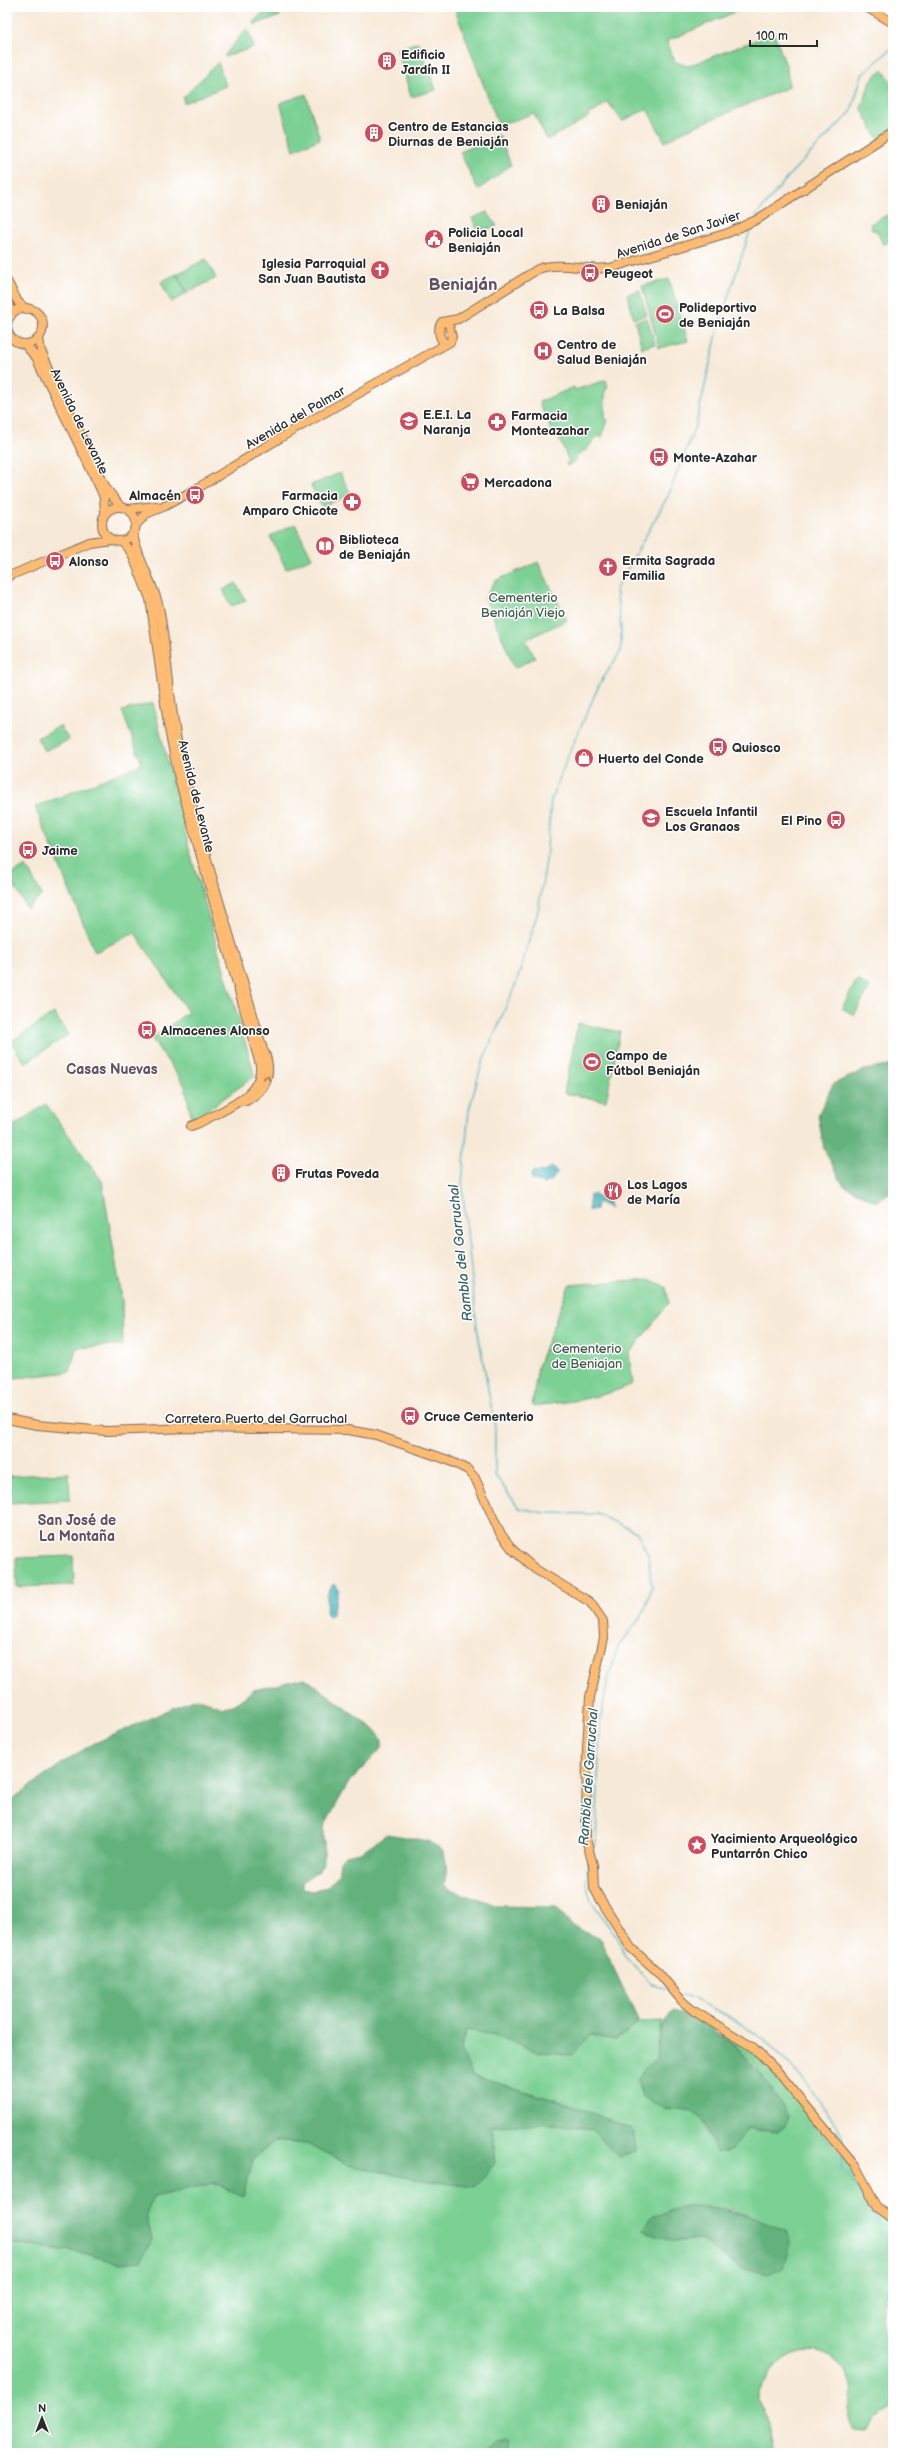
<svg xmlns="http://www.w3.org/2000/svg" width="900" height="2460" font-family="'Balsamiq Sans',sans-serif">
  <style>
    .green { fill: #7bd094; stroke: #537e60; fill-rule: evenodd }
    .forest { fill: #64b27e; stroke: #486e54 }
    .water { fill: #44b3bd; stroke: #386f74 }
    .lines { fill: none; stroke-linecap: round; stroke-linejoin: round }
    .stream { stroke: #44b3bd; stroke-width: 1.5 }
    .major-casing { stroke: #726e67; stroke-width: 10 }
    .major { stroke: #febb71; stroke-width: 8 }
    .oneway { stroke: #94734e }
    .labels { text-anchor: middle; stroke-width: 3; stroke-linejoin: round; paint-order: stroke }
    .poi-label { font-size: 13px; font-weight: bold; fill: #2b2b2b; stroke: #fff; text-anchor: start }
    .street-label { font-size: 13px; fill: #2b2b2b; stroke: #fff }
    .park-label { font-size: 13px; fill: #435d4a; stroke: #fff }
    .neighbourhood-label { font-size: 14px; font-weight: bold; fill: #654f5e; stroke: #fff }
    .water-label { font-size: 14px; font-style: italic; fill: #356165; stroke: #fff }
    .district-label { font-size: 17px; font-weight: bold; fill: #654f5e; stroke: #fff }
  </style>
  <rect width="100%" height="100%" fill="#fff"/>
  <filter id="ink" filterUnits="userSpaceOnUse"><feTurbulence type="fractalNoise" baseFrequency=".025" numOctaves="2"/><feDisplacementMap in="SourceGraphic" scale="8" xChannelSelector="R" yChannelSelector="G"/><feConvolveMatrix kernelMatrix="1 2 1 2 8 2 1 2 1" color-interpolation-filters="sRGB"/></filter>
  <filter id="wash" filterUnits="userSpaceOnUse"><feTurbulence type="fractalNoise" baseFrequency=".012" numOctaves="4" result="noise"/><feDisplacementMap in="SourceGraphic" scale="16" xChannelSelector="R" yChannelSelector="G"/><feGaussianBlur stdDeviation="0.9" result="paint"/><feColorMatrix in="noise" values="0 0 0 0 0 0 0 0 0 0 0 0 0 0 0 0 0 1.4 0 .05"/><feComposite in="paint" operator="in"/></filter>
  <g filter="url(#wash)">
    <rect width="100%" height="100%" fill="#f7e9d7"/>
    <path class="green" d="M269,7H277L280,16L254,25L253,22Z
      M454,7H747L667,41L675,62L688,66L774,33L787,68L789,87L684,131L665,142L647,109L622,121L608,102L593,113L591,111L587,118L547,140L534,113L499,126Z
      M247,28L254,47L225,57V55Z
      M418,42L436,90L411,97L397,49Z
      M218,62L226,86L184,103L183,98Z
      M882,69L893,84V131L879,141L861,108L871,80Z
      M306,94L320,139L294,150L280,103Z
      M499,135L511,165L478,190L460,152Z
      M487,212L497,226L478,232L472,218Z
      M889,214L893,220V240L883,245L877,231L872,230L870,224Z
      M206,259L216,278L187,293L177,274Z
      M176,274L186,294L171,302L161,282Z
      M669,279L688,341L659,348L642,286Z
      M639,290L647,315L634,319L627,294Z
      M647,318L655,344L642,348L635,322Z
      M606,380L608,388L605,390V418L608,420L602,437L598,436L586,450L575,457L577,460L567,466L566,463L569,461L558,436L554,437L539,402L574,387L575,390Z
      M340,473L351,494L322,507L311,485Z
      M295,524L312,558L286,569L270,536Z
      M538,562L567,620L526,640L535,658L515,668L485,598L495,581Z
      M236,583L246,601L231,606L223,590Z
      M153,703L191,856L255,1076L192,1121L185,1086L152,1039L188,1012L135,933L95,952L35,807L142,764L122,711Z
      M60,726L69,740L44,751L37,738Z
      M26,866L42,895L27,909L9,876Z
      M857,980L870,987L854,1015L842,1008Z
      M54,1013L68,1035L25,1063L11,1042Z
      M578,1023L620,1032L606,1101L564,1093Z
      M46,1104L102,1181L122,1299L123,1345L76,1348L70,1372L7,1379V1130Z
      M649,1279L666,1287L669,1303L629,1354L633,1384C598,1399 569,1402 532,1406L538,1366L569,1285Z
      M69,1473L70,1500L7,1503V1476Z
      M73,1556L74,1585L17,1587L16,1558Z
      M663,2021L658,2039L656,2059L645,2068L665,2108C690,2110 702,2109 708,2136L731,2150L747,2127L778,2132L756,2066L721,2033C763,2050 789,2091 816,2126C826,2138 839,2149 849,2162C864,2182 867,2214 893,2221V2276L881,2317L885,2340L893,2359V2408L876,2417L866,2431L855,2430C841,2413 855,2402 851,2386C844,2356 811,2341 784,2359C774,2366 765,2382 758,2392V2402L771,2425L772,2453H508L510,2441L498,2443L488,2453H7V2243L80,2252L119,2263L152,2239L146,2215L153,2197L213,2183L244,2196L253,2159L275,2141L307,2144L349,2165L496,2162L491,2126L557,2124L591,2129L572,2105L473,2076L460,2050L466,2030L496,2035L538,2052L591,2035L616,2040L639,2022ZM732,2209L759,2220L741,2268L701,2240L676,2241L642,2229Z"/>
    <path class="forest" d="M893,1065V1190L876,1202L843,1185L824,1149L818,1115L833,1084L865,1070Z
      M305,1678L374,1729L382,1739V1748L349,1782L324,1827V1862L318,1872L302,1882V1889L312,1891L328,1886L338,1875L340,1861L345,1855L361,1852L387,1834L429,1841L444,1852L447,1868L444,1885L450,1890L498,1906L557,1907L573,1927L600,1939L639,2022L616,2040L591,2035L572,2054L538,2052L496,2035L466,2030L460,2050L473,2076L572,2105L632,2129L635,2151L619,2157L591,2129L557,2124L491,2126L496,2162L475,2187L413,2179L349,2165L307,2144L275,2141L253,2159L244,2196L213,2183L153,2197L146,2215L152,2239L141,2261L119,2263L80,2252L7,2243V1803L71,1757L95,1743L191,1700L199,1699L223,1707L233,1705L254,1690Z
      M673,2010C728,2027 758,2069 789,2115L785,2126L778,2132L747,2127L731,2150L716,2153L704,2121L690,2110L665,2108L642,2097L637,2080L645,2068L656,2059C658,2040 660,2025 673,2010Z
      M685,2206C727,2205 747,2216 786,2231C792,2243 787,2256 783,2268L768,2274L741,2268L701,2240L676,2241L642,2230L651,2217Z
      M511,2441L508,2453H488L498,2443Z"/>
    <path class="water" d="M551,1167L558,1172L552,1180L543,1184L532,1180L531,1174L534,1171L544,1172Z
      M594,1194L609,1202L610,1208L597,1202L596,1210H588L590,1195Z
      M333,1584L339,1589L332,1614L329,1616L326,1613L327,1595Z"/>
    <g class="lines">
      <path class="stream" d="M756,216L792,172L851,112L862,75L893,47
        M593,1851L596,1844L600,1723L607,1683L618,1647L643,1614L652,1587L648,1555L637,1532L597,1514L545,1513L519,1508L495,1475V1428L477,1327L462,1184L469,1110L482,1063L517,981L538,911L546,860L551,801L570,751L600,683L621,651V627L616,589L668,496L696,424L719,325L752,225
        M589,1862L586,1883L591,1901L618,1938L625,1956L652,1984L669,1991
        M682,1995C751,2022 784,2050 826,2111C832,2120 845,2134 844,2145
        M842,2155L841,2170L854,2182L878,2223L893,2229"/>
    </g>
  </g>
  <g filter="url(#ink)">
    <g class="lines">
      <defs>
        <path id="major" d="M866,7L893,23
          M7,281L18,302L26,309
          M7,296L11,316
          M7 326a18 18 0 1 1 36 0a18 18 0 1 1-36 0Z
          M39,338L41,351L106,488L120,506
          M446,343C439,341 437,328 442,322L458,319L538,269C560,261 587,271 610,268L728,233L758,219L893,131
          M24,344L36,357L101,490L104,498L105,512
          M102 524a17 17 0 1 1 34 0a17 17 0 1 1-34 0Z
          M128,509L156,506
          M136,525L146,514L163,507L196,489L285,435L450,342L452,337L448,322
          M133,533C136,557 153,581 159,607C168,655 169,704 179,751C202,854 237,955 265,1057L262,1061L259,1058
          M121,541L131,552L150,599L168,724L179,779L260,1065C263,1097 222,1110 199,1123L191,1126
          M7,577L89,542L110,539
          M246,1101C266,1090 273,1075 265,1053
          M7,1419L37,1425L106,1431L190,1428L348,1430L376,1435L448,1460L468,1470L475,1478L500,1533L513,1550L535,1569L590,1602L603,1621L604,1638L590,1697L587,1748L586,1839L593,1865L594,1888L599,1897L631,1948L658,1972L683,2002L694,2011L754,2048L778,2072L855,2165L878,2208L893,2219"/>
      </defs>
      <use href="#major" class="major-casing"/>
      <use href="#major" class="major"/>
    </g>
    <defs><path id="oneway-chevron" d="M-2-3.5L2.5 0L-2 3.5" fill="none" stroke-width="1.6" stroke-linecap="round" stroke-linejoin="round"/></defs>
    <use class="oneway" href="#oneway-chevron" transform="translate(267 1078) rotate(-74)"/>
  </g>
  <defs>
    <symbol id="building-disc" viewBox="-11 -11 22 22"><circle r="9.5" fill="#d1495b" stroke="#fff"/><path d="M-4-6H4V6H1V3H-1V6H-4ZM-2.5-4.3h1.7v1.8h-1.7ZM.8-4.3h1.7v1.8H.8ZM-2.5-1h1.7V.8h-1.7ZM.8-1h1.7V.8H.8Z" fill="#fff"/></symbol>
    <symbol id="civic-disc" viewBox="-11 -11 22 22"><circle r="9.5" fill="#d1495b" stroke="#fff"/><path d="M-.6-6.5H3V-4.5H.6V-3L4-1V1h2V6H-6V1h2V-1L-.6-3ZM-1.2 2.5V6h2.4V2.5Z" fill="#fff"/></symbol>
    <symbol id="church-disc" viewBox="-11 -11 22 22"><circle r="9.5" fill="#d1495b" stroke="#fff"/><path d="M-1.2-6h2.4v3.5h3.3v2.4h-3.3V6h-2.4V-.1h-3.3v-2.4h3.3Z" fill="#fff"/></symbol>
    <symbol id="bus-disc" viewBox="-11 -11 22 22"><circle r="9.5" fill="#d1495b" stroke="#fff"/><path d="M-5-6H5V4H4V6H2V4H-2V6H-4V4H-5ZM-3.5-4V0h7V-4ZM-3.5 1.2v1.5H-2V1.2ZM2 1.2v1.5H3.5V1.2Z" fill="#fff"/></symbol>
    <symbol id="stadium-disc" viewBox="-11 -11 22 22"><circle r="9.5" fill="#d1495b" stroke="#fff"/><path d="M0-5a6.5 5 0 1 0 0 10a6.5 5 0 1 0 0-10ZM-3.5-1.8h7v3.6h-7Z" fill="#fff"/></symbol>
    <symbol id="hospital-disc" viewBox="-11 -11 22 22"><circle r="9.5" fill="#d1495b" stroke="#fff"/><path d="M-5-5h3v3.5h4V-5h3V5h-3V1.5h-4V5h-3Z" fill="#fff"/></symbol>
    <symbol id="school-disc" viewBox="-11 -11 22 22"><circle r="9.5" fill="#d1495b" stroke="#fff"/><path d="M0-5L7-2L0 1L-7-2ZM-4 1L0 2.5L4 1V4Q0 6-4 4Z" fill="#fff"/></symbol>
    <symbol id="pharmacy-disc" viewBox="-11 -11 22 22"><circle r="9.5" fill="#d1495b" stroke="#fff"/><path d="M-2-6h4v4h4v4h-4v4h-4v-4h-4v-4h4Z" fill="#fff"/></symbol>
    <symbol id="supermarket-disc" viewBox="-11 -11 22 22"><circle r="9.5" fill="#d1495b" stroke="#fff"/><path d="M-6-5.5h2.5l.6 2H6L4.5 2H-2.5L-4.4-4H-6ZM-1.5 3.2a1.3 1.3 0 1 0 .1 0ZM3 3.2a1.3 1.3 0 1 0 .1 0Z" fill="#fff"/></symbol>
    <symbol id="library-disc" viewBox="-11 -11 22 22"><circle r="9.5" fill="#d1495b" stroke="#fff"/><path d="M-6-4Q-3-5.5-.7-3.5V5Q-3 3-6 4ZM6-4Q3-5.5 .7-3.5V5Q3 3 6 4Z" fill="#fff"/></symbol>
    <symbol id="shop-disc" viewBox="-11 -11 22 22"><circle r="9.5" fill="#d1495b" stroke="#fff"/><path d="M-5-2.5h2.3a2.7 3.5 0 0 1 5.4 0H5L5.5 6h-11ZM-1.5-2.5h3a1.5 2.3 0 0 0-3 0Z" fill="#fff"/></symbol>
    <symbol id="restaurant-disc" viewBox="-11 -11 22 22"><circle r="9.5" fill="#d1495b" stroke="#fff"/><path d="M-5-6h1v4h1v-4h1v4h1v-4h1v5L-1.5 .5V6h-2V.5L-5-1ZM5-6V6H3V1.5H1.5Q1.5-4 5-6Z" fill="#fff"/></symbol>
    <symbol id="sight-disc" viewBox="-11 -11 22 22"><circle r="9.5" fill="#d1495b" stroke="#fff"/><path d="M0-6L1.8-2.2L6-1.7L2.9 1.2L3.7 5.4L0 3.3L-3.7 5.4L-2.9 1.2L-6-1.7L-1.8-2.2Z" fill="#fff"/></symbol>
  </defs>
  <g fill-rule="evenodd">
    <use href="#building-disc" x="376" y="50" width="22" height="22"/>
    <use href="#building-disc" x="363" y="122" width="22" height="22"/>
    <use href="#building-disc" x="590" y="193" width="22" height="22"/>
    <use href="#civic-disc" x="423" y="228" width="22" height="22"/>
    <use href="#church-disc" x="369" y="259" width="22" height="22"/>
    <use href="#bus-disc" x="579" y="262" width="22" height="22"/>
    <use href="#bus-disc" x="528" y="299" width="22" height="22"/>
    <use href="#stadium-disc" x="654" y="303" width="22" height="22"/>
    <use href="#hospital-disc" x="532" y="340" width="22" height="22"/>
    <use href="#school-disc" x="398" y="410" width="22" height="22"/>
    <use href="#pharmacy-disc" x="486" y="411" width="22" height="22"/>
    <use href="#bus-disc" x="648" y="446" width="22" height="22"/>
    <use href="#supermarket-disc" x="459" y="471" width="22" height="22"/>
    <use href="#bus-disc" x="184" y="484" width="22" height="22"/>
    <use href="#pharmacy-disc" x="341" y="491" width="22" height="22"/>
    <use href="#library-disc" x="314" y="535" width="22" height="22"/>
    <use href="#bus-disc" x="44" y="550" width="22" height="22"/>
    <use href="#church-disc" x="597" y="556" width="22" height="22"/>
    <use href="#bus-disc" x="707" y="736" width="22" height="22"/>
    <use href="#shop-disc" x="573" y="747" width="22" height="22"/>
    <use href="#school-disc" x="640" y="807" width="22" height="22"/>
    <use href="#bus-disc" x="825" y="809" width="22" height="22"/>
    <use href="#bus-disc" x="17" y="839" width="22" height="22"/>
    <use href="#bus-disc" x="136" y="1019" width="22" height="22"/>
    <use href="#stadium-disc" x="581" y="1051" width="22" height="22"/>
    <use href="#building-disc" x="270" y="1162" width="22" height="22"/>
    <use href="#restaurant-disc" x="602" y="1180" width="22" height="22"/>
    <use href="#bus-disc" x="399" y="1405" width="22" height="22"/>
    <use href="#sight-disc" x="686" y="1834" width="22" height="22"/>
  </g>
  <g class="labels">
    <g class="poi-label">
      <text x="401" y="59">Edificio<tspan x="401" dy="15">Jardín II</tspan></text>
      <text x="388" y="131">Centro de Estancias<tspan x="388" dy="15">Diurnas de Beniaján</tspan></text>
      <text x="615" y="209">Beniaján</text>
      <text x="448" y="237">Policia Local<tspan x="448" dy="15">Beniaján</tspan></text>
      <text x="366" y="268" text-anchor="end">Iglesia Parroquial<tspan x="366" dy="15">San Juan Bautista</tspan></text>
      <text x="604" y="278">Peugeot</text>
      <text x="679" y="312">Polideportivo<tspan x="679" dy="15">de Beniaján</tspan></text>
      <text x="553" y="315">La Balsa</text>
      <text x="557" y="349">Centro de<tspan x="557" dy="15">Salud Beniaján</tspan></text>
      <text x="423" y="419">E.E.I. La<tspan x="423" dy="15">Naranja</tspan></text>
      <text x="511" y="420">Farmacia<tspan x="511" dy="15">Monteazahar</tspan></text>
      <text x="673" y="462">Monte-Azahar</text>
      <text x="484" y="487">Mercadona</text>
      <text x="181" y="500" text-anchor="end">Almacén</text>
      <text x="338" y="500" text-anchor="end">Farmacia<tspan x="338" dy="15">Amparo Chicote</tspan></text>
      <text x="339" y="544">Biblioteca<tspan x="339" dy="15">de Beniaján</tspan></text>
      <text x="622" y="565">Ermita Sagrada<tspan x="622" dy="15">Familia</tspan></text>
      <text x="69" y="566">Alonso</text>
      <text x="732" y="752">Quiosco</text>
      <text x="598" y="763">Huerto del Conde</text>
      <text x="665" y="816">Escuela Infantil<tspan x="665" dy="15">Los Granaos</tspan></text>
      <text x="822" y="825" text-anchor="end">El Pino</text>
      <text x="42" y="855">Jaime</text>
      <text x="161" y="1035">Almacenes Alonso</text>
      <text x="606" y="1060">Campo de<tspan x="606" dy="15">Fútbol Beniaján</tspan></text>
      <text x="295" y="1178">Frutas Poveda</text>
      <text x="627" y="1189">Los Lagos<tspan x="627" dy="15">de María</tspan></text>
      <text x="424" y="1421">Cruce Cementerio</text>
      <text x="711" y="1843">Yacimiento Arqueológico<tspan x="711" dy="15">Puntarrón Chico</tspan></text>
    </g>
    <g class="street-label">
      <text transform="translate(678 234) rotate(-18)" y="5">Avenida de San Javier</text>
      <text transform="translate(295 417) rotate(-30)" y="5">Avenida del Palmar</text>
      <text transform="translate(80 421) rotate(64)" y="5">Avenida de Levante</text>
      <text transform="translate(197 796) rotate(76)" y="5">Avenida de Levante</text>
      <text x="256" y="1423">Carretera Puerto del Garruchal</text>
    </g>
    <g class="park-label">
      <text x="523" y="602">Cementerio<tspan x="523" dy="15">Beniaján Viejo</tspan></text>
      <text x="587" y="1353">Cementerio<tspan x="587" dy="15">de Beniajan</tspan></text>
    </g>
    <g class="neighbourhood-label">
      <text x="112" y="1074">Casas Nuevas</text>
      <text x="77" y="1525">San José de<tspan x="77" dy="16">La Montaña</tspan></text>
    </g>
    <g class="water-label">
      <text transform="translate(460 1253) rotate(-96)" y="5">Rambla del Garruchal</text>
      <text transform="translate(588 1777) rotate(-86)" y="5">Rambla del Garruchal</text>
    </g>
    <g class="district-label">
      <text x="463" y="290">Beniaján</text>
    </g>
  </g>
  <rect width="900" height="2460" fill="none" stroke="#fff" stroke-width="24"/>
  <g transform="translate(42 2418)" stroke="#ffffff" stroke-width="3" paint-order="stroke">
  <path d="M0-3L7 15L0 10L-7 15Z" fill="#2b2b2b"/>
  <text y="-6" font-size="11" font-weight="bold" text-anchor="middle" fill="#2b2b2b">N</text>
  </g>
  <path d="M750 40v6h67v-6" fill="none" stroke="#2b2b2b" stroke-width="2"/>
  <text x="756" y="40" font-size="12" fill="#2b2b2b" stroke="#ffffff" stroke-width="3" paint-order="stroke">100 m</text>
</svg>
